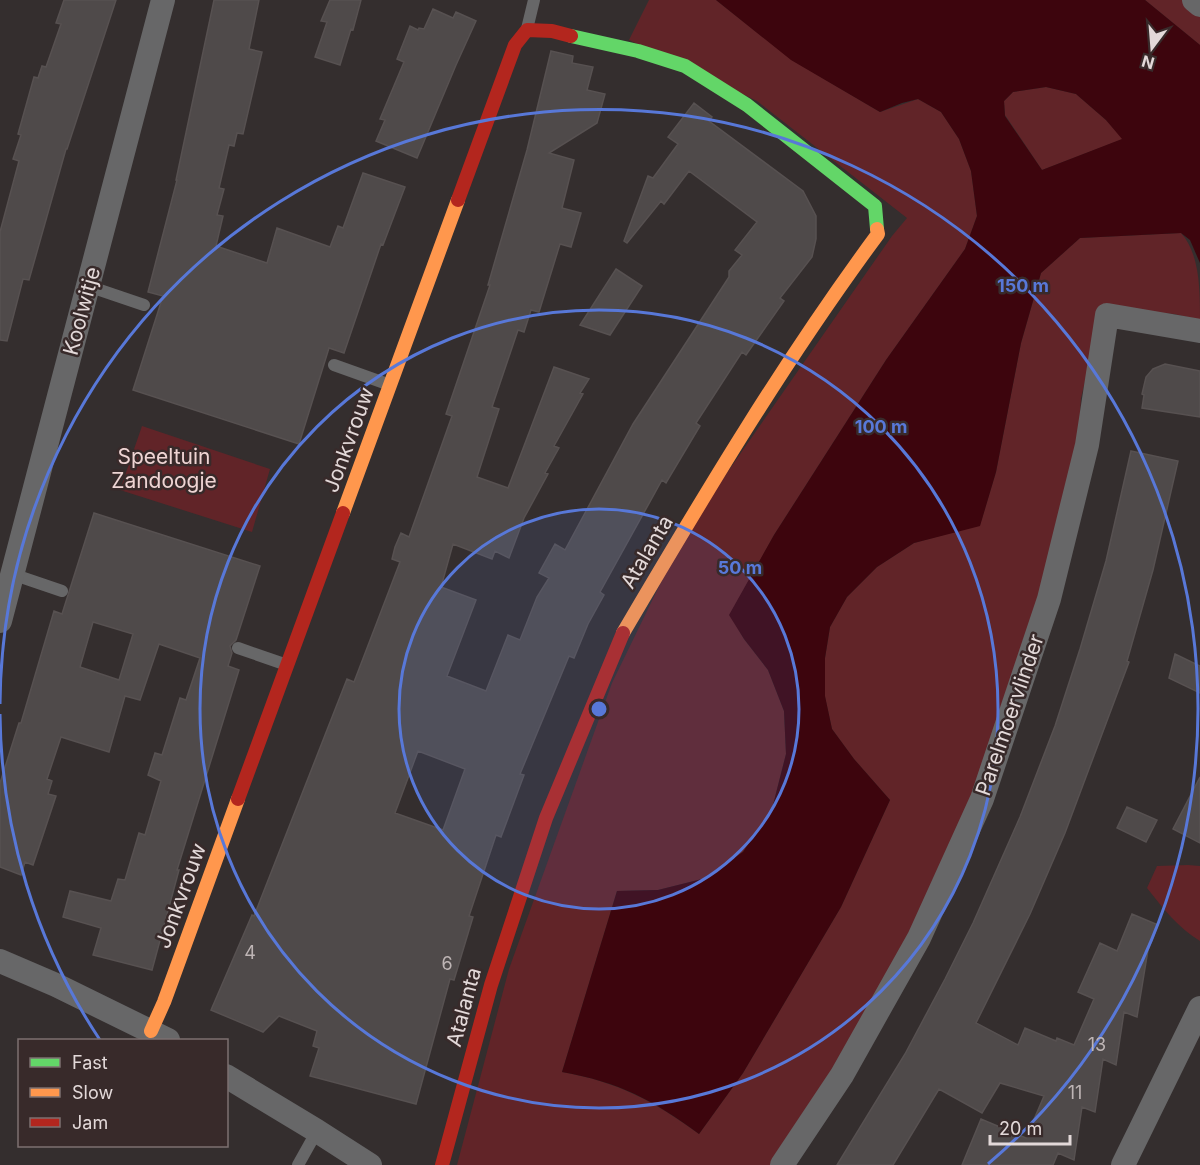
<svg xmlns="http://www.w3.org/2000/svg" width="1200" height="1165" font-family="Inter,sans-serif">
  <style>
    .green { fill: #612428 }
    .water { fill: #3d050d; fill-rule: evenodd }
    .building { fill: #4f4a4a; stroke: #575151; stroke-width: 1.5; fill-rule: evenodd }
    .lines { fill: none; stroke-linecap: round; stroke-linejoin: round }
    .lane { stroke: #676768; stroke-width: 12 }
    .street { stroke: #676768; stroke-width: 24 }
    .fast { stroke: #63d668; stroke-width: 14 }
    .slow { stroke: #ff974d; stroke-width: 14 }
    .jam { stroke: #b3261e; stroke-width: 14 }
    .ring { fill: none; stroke: #5878d8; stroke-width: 3 }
    .labels { text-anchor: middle; stroke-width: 5; stroke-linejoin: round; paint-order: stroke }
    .number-label { font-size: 18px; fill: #beb5b5 }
    .street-label { font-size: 21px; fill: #e3d9d9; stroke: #382a2a }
    .park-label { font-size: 21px; fill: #eed4d3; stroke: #382a2a }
    .centre { fill: #5878d8; stroke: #382a2a; stroke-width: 3 }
    .ring-label { font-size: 18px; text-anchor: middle; font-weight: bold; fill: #5878d8; stroke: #382a2a; stroke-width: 5; stroke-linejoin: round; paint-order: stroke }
  </style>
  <rect width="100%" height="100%" fill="#342e2e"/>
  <path class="green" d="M649,0H716L792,60L880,112L918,99L941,112L959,139L971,171L977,216L965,249L886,360L774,535L730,615L744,639L768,670L784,711L786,754L772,809L743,852L702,879L658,890L617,891L562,1072C618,1082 654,1101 699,1134L743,1073L841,907L890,800L854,759L832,729L825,697V658L830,627L847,597L877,567L914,543L980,525L996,472L1021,343L1041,273L1080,238L1181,233C1200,254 1200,290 1200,320L1174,314L1132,311L1093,348L1081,398L1077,459L1059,546L981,785L869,1019L770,1165H457L509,969L612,683L685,533L892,236L907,218L757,101L629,40Z
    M1145,0H1183L1200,12V45Z
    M1046,87L1076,94L1106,120L1123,139L1042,170L1005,115L1004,101L1013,92Z
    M142,426L270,469L252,532L120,490Z
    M1188,865L1200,866V941C1178,928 1163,908 1147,888L1157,866Z"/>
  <path class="water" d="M716,0H1145L1200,45V263L1190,240L1181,233L1080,238L1041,273L1021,343L996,472L980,526L914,543L877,567L847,597L830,627L825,658V696L832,729L854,759L890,800L841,907L743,1073L699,1134C653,1100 619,1082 562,1072L617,891L658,890L702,879L743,852L772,809L786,754L784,711L768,670L744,639L729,615L774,535L886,360L965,249L977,216L971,171L959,139L941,112L918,99L902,103L880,112L791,60ZM1046,87L1076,94L1106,120L1122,139L1042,170L1005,116L1004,101L1013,92Z"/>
  <path class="building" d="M64,0H116L67,149H66L29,280L23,279L7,341L0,340V232L19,161L13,159L21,135L18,134L34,77L38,78L42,66L46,67L61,24L56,23Z
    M214,0H259L249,49L262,52L243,134L237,133L234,146L229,145L219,188L224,189L217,215L223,216L216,246L267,263L277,228L330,247L338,226L343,228L363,173L405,187L383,245L381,244L344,353L329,348L299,444L133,390L163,296L148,292L177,180H176Z
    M330,0H361L353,30L351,29L340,65L315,57L327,22L321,21Z
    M433,9L453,18L456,12L476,21L456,65L417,158L376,141L385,120L380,119L404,62L397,59L410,26L418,30L419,28L424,29Z
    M551,51L573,56L572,63L593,67L587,90L605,94L597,123L549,153L574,160L562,208L581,213L571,247L560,244L539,312L531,310L524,332L518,330L492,407L499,409L477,477L508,488L554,367L589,379L580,393L583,394L554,446L559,448L545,473L548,474L524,518L509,558L495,551L492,559L453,544L441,587L476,600L447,676L486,691L508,635L520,640L537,597L549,578L539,573L555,544L565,550L633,424L729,277V271L742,255L735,250L757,222L689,171L664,204L661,201L627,243L624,241L648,176L653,178L678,144L668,137L694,103L712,117L709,121L803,191L816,216V239L812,257L780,298L784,301L746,355L742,352L696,423L700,426L666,483L662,480L600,592L604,595L588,624L574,658L569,656L520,774L524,775L501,837L496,835L469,916L473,917L454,980L450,979L416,1104L310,1076L319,1048L313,1046L317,1031L279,1016L263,1032L211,1010L252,915L254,916L347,679L354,682L400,562L392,559L395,547L401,533L409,537L452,416L446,414L490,285H488L527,150ZM418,751L465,769L443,830L395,813Z
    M616,269L642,286L610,335L580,325Z
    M1165,364L1200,371V417L1142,408L1144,395L1142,394L1146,377L1153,369Z
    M1131,451L1178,461L1153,570L1127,661L1129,662L1065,833L1030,914L976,1023L1018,1045L1025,1028L1056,1041L1057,1038L1074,1045L1094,999L1078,992L1100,943L1117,951L1132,914L1158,925L1148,950L1137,1017L1124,1012L1116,1065L1103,1059L1095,1112L1082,1107L1074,1160L1058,1153L1053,1165H962L981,1119L1026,1138L1044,1096L1000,1083L982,1113L939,1089L893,1165H837L905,1054L945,979L973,923L1020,817L1055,726L1080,649L1106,561Z
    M94,513L260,566L236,640L230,646L232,653L228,666L239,670L177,870H179L152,970L93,955L101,928L63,917L70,891L111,901L118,879L125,880L139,833L145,835L161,781L148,775L155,753L162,755L180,698L186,700L200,658L159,644L140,700L125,696L109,752L61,737L47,779L52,781L48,794L56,796L33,865L25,862L21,875L0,867V783L19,723H21L54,611L62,614ZM93,622L133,634L119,680L80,667Z
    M1175,654L1200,666V693L1169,678Z
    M1200,777V843L1173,829Z
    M1127,807L1157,820L1146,842L1117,828Z"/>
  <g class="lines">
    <path class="lane" d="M527,29L534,0
      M88,286L144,305
      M334,365L390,385
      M12,574L62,591
      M238,648L287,665
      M298,1165L317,1131"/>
    <path class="street" d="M1194,0L1200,5
      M0,621L163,0
      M0,961L56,985L168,1040
      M226,1076L317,1131L370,1165
      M782,1165L842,1075L919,938L982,799L1049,599L1087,445L1107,315L1200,331
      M1123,1165L1200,1008"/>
    <path class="fast" d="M571,36L638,51L685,66L747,105L875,206L877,229"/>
    <path class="slow" d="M343,513L458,200
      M623,633C703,497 784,361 878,234L877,229
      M151,1031L164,1002L238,799"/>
    <path class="jam" d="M458,200L515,45L527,30L552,31L571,36
      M238,799L343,513
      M442,1165L491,985L546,818L623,633"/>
  </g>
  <circle cx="599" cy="709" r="200" fill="#5878d8" fill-opacity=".12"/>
  <g class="ring">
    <circle cx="599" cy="709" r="200"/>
    <circle cx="599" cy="709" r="399"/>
    <path d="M100 1040A599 599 0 0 1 0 714M0 704A599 599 0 1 1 988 1164"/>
  </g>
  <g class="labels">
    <g class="number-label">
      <text x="250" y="959">4</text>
      <text x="447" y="970">6</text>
      <text x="1097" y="1051">13</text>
      <text x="1075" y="1099">11</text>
    </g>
    <g class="street-label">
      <text transform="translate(82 311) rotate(-75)" y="7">Koolwitje</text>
      <text transform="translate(349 440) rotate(-70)" y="7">Jonkvrouw</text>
      <text transform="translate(647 552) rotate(-59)" y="7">Atalanta</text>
      <text transform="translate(1010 715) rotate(-71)" y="7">Parelmoervlinder</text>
      <text transform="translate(181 896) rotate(-70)" y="7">Jonkvrouw</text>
      <text transform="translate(464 1007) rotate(-75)" y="7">Atalanta</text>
    </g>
    <g class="park-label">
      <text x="164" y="464">Speeltuin<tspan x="164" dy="24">Zandoogje</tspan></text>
    </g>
  </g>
  <circle cx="599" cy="709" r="9" class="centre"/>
  <g class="ring-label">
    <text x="1023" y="292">150 m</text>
    <text x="881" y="433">100 m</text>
    <text x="740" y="574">50 m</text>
  </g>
  <rect x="18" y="1039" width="210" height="108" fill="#382a2a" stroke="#7c7070" stroke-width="1.5"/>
  <rect x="30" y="1058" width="30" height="9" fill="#63d668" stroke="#7c7070" stroke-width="1.5"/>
  <text x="72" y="1069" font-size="18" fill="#e3d9d9">Fast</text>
  <rect x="30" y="1088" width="30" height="9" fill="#ff974d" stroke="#7c7070" stroke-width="1.5"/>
  <text x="72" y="1099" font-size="18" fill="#e3d9d9">Slow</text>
  <rect x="30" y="1118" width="30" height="9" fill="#b3261e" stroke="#7c7070" stroke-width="1.5"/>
  <text x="72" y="1129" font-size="18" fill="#e3d9d9">Jam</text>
  <g transform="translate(1152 48) rotate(196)" stroke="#382a2a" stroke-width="4.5" paint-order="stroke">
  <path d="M0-4.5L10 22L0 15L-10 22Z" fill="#e3d9d9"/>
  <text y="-9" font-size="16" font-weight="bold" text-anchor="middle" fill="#e3d9d9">N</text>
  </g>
  <path d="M990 1135v9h80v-9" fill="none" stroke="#e3d9d9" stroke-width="3"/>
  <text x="999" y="1135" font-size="18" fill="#e3d9d9" stroke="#382a2a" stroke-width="4.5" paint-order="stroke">20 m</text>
</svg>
